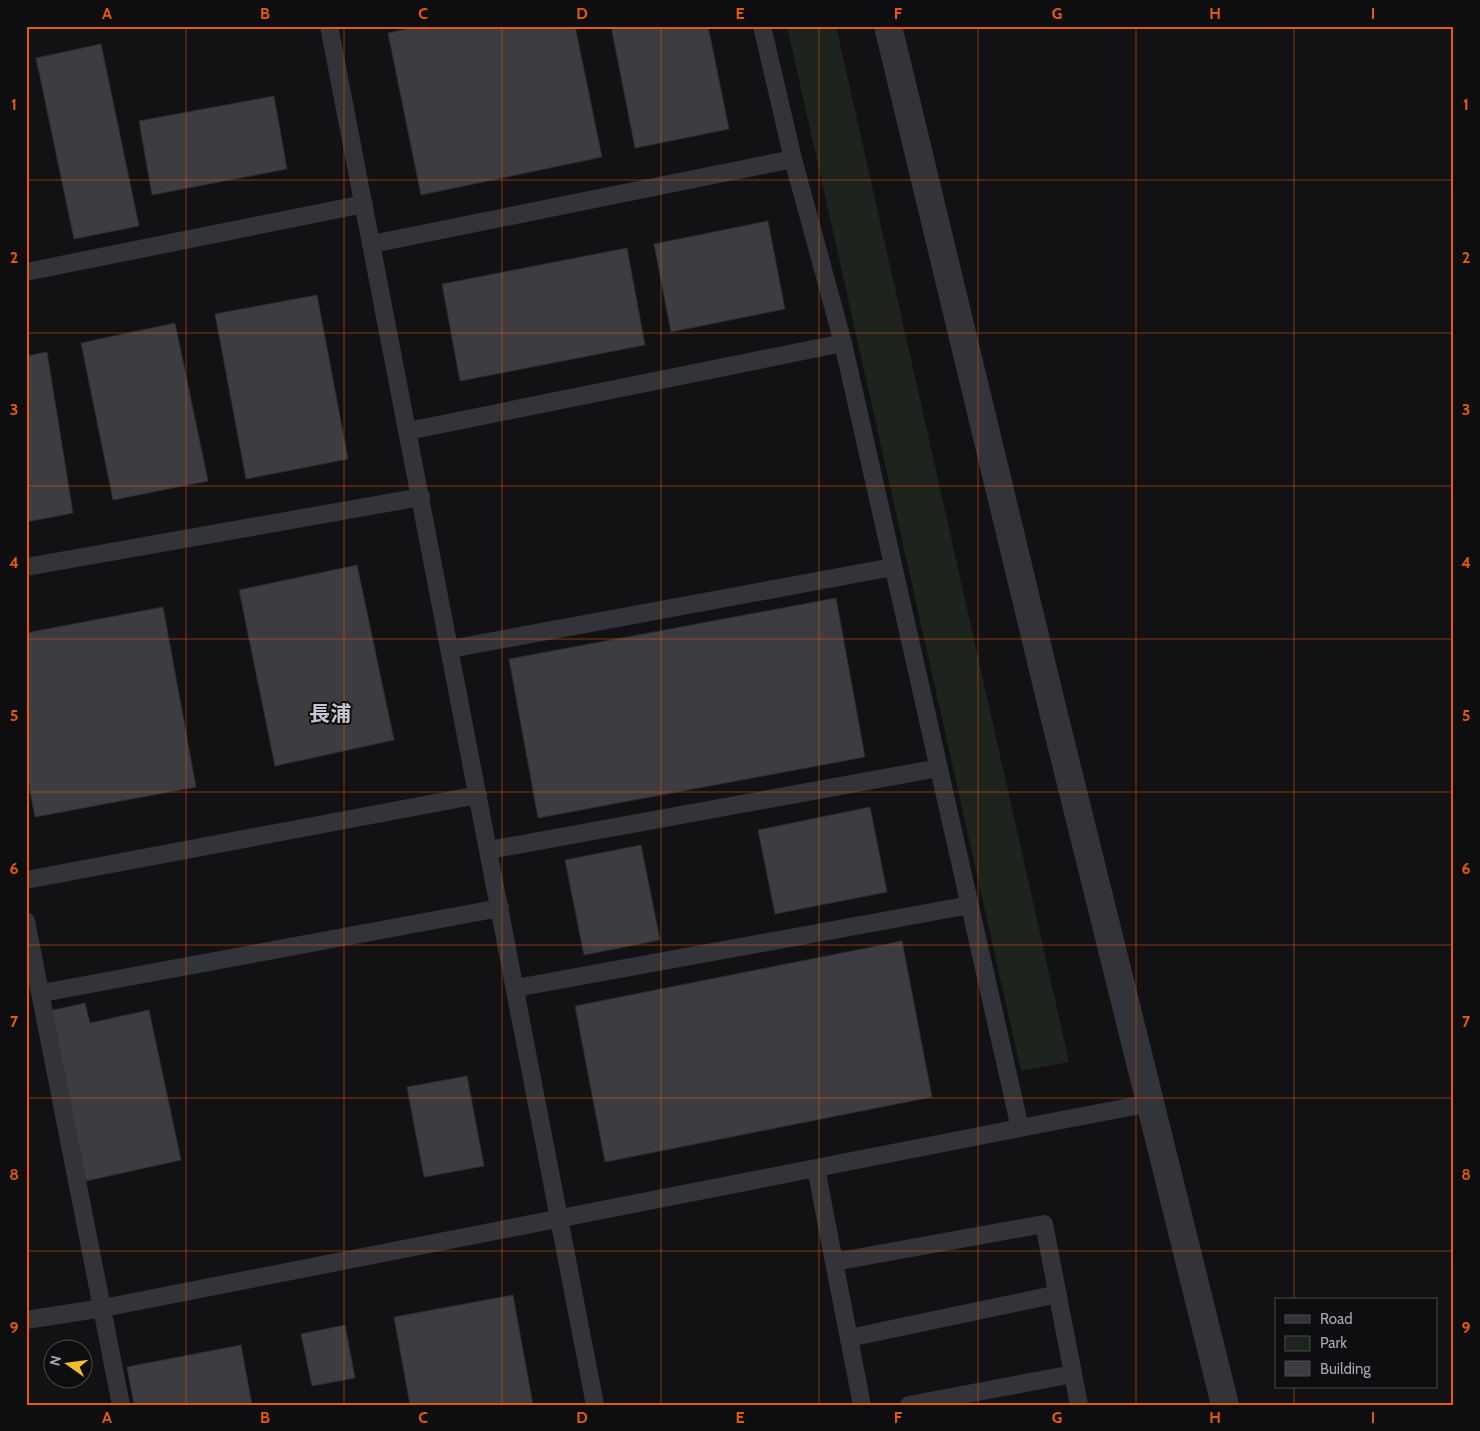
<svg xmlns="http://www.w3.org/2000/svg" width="1480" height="1431" font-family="Cabin,'Noto Sans JP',sans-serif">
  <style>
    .green { fill: #1d241e }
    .building { fill: #3d3d41; stroke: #2d2c30 }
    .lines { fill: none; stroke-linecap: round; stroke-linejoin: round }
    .service { stroke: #333439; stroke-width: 18 }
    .tertiary { stroke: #333439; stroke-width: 28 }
    .grid { fill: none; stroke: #e8590c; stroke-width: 1; stroke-opacity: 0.55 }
    .labels { text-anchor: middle; stroke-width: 4; stroke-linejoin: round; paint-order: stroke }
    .quarter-label { font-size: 21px; font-weight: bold; fill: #c5c7d0; stroke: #0e0d0f }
    .neatline { fill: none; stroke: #e8590c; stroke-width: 2 }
    .grid-label { font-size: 16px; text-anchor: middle; font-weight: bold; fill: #e8590c }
  </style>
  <rect width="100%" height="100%" fill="#121214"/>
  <path class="green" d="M787,26H836L1069,1062L1021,1071Z"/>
  <path class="building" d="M420,26H575L602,157L421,195L388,33Z
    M611,26H708L729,129L635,148Z
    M101,44L139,226L74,239L36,58Z
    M274,96L287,169L152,195L139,121Z
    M768,221L785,309L671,332L654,244Z
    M627,248L645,345L460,381L442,284Z
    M317,295L348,459L246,479L215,314Z
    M175,323L208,481L113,500L81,343Z
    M47,352L73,513L26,522V356Z
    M357,565L394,740L275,766L239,590Z
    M836,598L865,757L538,818L509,659Z
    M163,607L196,787L35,817L26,771V633Z
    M870,807L887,892L775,914L758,830Z
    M641,845L660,940L584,955L565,860Z
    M902,941L932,1097L605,1162L575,1006Z
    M85,1003L90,1023L149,1010L181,1160L86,1181L49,1011Z
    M467,1076L484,1166L424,1177L407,1087Z
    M513,1295L533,1405H410L394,1317Z
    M345,1325L355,1378L312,1386L301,1334Z
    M241,1345L252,1405H134L127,1367Z"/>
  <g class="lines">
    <path class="service" d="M329,26L595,1405
      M762,26L793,159L843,343L1020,1128L1151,1103
      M372,244L793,159
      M26,272L364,204
      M408,431L843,343
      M26,567L421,497
      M450,649L893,567
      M489,850L939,768
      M26,880L478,795
      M26,921L121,1405
      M516,988L970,905
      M42,993L500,908
      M816,1168L834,1262L1044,1224L1079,1405
      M834,1262L862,1405
      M26,1320L103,1308L1020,1128
      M849,1338L1058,1294
      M909,1405L1073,1374"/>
    <path class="tertiary" d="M888,26L1054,715L1225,1405"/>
  </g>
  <path class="grid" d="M186,26V1405M344,26V1405M502,26V1405M661,26V1405M819,26V1405M978,26V1405M1136,26V1405M1294,26V1300M26,180H1454M26,333H1454M26,486H1454M26,639H1454M26,792H1454M26,945H1454M26,1098H1454M26,1251H1454M1294,1387V1405"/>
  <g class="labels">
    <g class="quarter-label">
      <text x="330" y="721">長浦</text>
    </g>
  </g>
  <rect width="1480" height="1431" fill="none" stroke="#0e0d0f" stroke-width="55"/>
  <rect x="1275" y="1298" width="162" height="90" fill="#0e0d0f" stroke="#4a4b51"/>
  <rect x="1285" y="1315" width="25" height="8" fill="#333439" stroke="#4a4b51"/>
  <text x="1320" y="1324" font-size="15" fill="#a4a8b4">Road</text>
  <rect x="1285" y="1336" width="25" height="15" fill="#1d241e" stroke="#4a4b51"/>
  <text x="1320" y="1348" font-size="15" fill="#a4a8b4">Park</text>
  <rect x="1285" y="1361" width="25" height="15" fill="#3d3d41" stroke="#4a4b51"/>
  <text x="1320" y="1374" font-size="15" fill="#a4a8b4">Building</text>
  <g transform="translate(68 1364) rotate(284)"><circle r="24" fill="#0e0d0f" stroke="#4a4b51"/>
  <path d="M0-4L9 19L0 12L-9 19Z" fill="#efbd2f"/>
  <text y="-8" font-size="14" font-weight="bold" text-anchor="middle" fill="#a4a8b4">N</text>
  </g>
  <rect x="28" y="28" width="1424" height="1376" class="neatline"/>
  <g class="grid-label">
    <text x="107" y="19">A</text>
    <text x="265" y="19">B</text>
    <text x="423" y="19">C</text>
    <text x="582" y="19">D</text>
    <text x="740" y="19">E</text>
    <text x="898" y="19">F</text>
    <text x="1057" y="19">G</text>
    <text x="1215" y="19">H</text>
    <text x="1373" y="19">I</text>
    <text x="14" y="110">1</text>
    <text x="1466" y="110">1</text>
    <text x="14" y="263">2</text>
    <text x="1466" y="263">2</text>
    <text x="14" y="415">3</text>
    <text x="1466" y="415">3</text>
    <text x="14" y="568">4</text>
    <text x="1466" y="568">4</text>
    <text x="14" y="721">5</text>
    <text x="1466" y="721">5</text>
    <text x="14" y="874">6</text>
    <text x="1466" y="874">6</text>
    <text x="14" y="1027">7</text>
    <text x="1466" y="1027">7</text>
    <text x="14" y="1180">8</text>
    <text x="1466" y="1180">8</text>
    <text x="14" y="1333">9</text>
    <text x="1466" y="1333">9</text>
    <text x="107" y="1423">A</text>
    <text x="265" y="1423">B</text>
    <text x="423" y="1423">C</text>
    <text x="582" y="1423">D</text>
    <text x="740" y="1423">E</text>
    <text x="898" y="1423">F</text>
    <text x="1057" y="1423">G</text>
    <text x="1215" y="1423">H</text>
    <text x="1373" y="1423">I</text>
  </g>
</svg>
